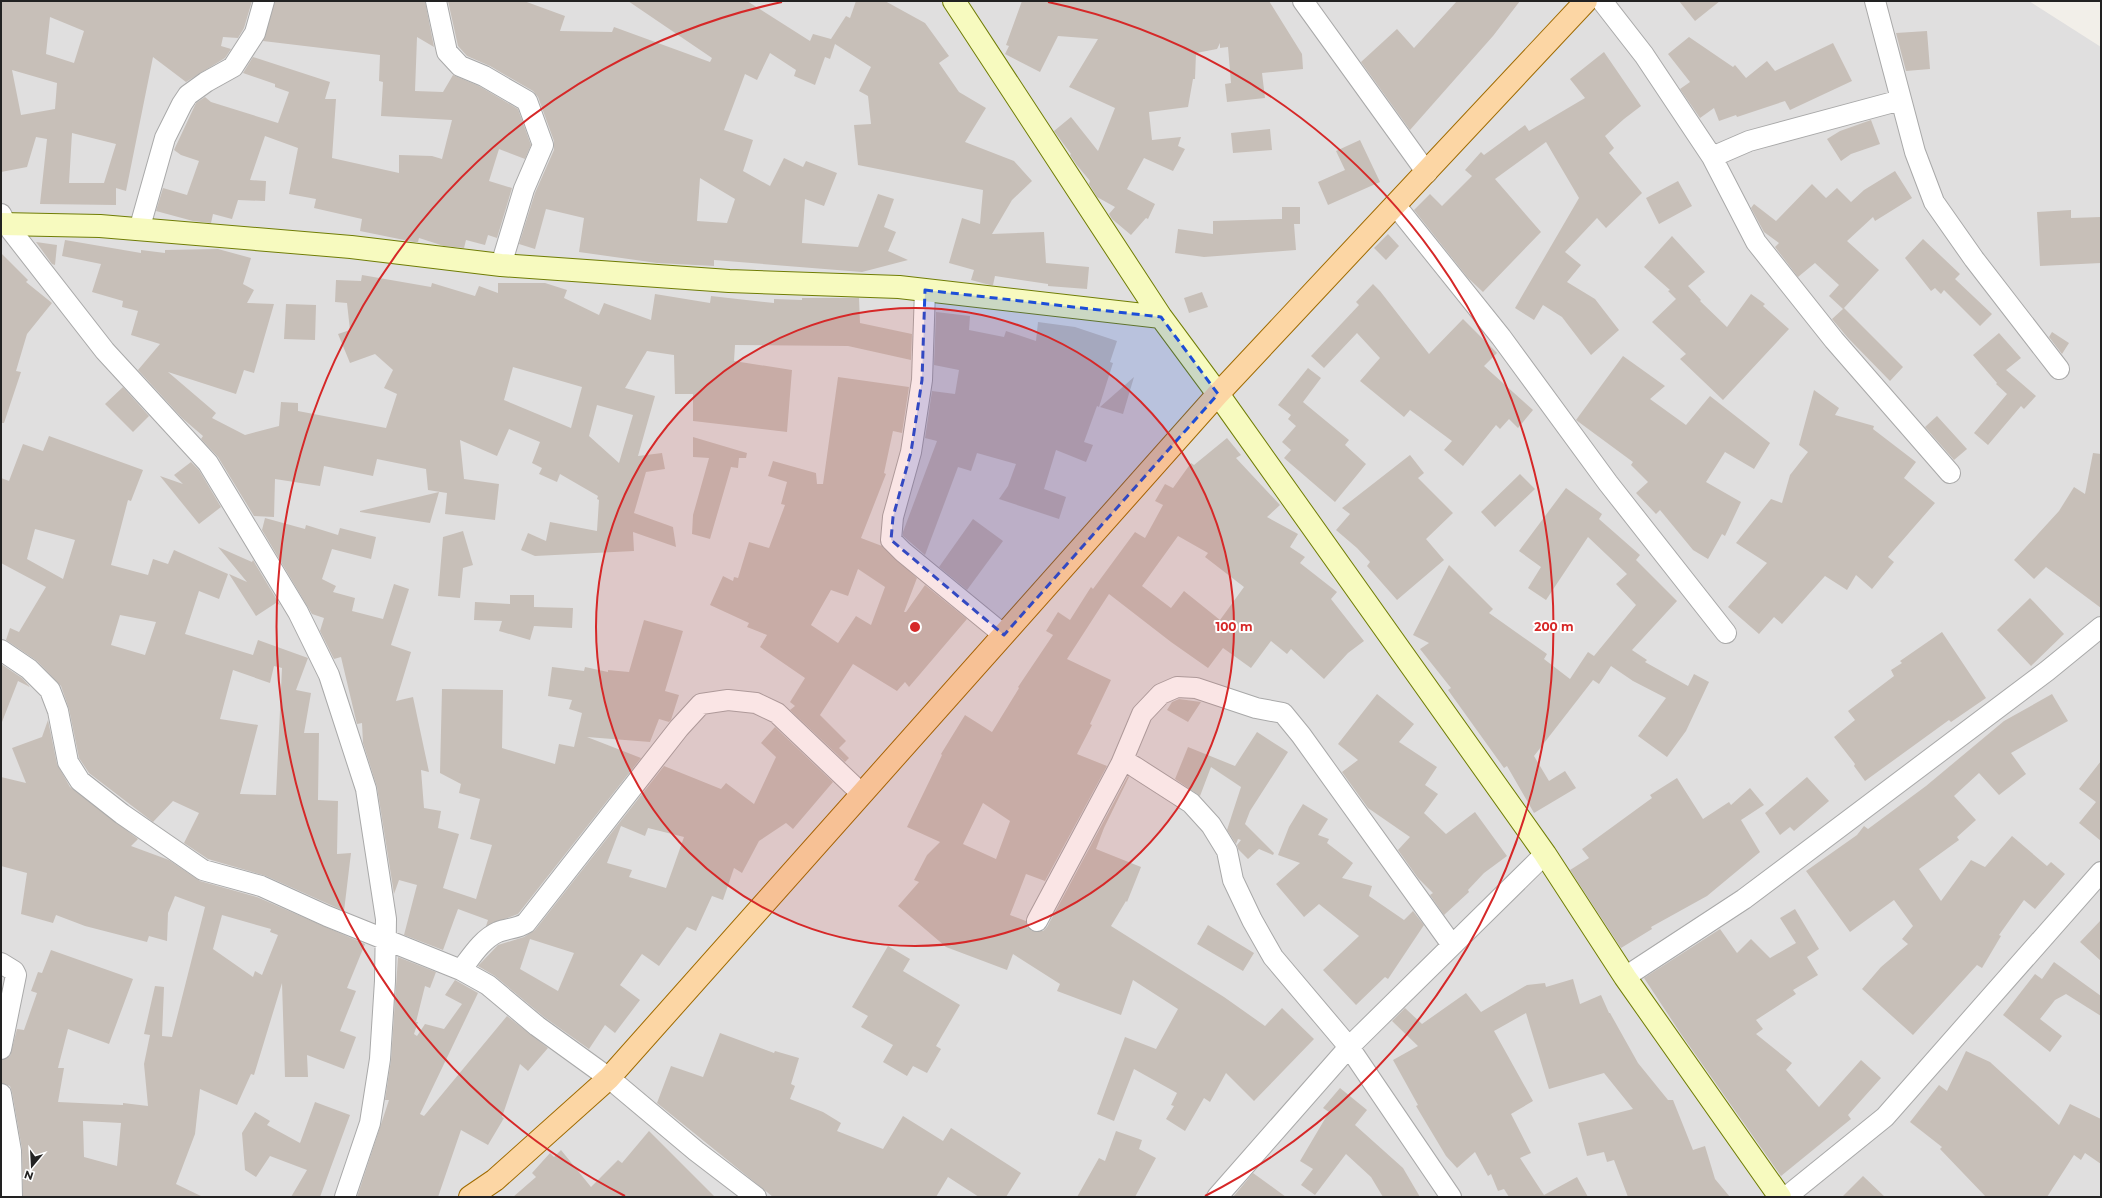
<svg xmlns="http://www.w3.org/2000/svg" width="2102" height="1198" font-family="Montserrat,sans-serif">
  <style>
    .residential { fill: #e0dfdf }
    .building { fill: #c7bfb8; fill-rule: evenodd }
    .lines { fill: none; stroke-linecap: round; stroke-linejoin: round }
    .street-casing { stroke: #a9a9a9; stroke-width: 22 }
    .secondary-casing { stroke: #707d05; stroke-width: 24 }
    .primary-casing { stroke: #a06b00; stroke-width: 24 }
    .street { stroke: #fff; stroke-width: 20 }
    .secondary { stroke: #f7fabf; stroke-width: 22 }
    .primary { stroke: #fcd6a4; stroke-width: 22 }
    .marked { fill: #1d4ed8; fill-opacity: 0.2; stroke: #1d4ed8; stroke-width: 3; stroke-dasharray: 8 5; stroke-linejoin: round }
    .ring { fill: none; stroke: #d62828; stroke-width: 2 }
    .centre { fill: #d62828; stroke: #fff; stroke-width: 2 }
    .ring-label { font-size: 12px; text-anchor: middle; font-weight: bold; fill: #d62828; stroke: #fff; stroke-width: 4; stroke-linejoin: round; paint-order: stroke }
  </style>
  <rect width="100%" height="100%" fill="#f2efe9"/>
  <path class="residential" d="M1,1H2029L2101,47V1197H1Z"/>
  <path class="building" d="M1,1H252L244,28L238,38L223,37L221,46L231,49L225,58L186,82L153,57L126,191L116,188V205L40,204L47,139L36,137L27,167L1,172ZM50,17L84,31L74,63L46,54ZM12,70L57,83L55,109L21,115ZM72,133L116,144L104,183H69Z
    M275,1H425L434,47L417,37L415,91L443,92L453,75L479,86L518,109L531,145L525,159L499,149L489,181L512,188L497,238L488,235L485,245L466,240L464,248L444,246L419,238L418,242H414L360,231L362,219L314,208L316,199L289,194L298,148L265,136L250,180L266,181L265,201L238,200L232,219L213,214L211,223L193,221L156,211L163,188L187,195L199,161L181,155L174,150L196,103L205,97L211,102L278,123L289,92L275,87V84L243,73L253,57L330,82L325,99H336L332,158L399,173V155L432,156L442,159L452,120L381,116L383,82L379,81L380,55L263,41Z
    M448,1H524L565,16L560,31L612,32L614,27L710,62L712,58L628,1H747L810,41L813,34L831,39L846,16L850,18L856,1H885L925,23L949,56L939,63L959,92L986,108L965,142L1014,161L1032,181L1012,200L992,234L1044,232L1046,263L1089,267L1087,289L1048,286V284L995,276L993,285H990L971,280L974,270L949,263L962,218L980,224L983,190L858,165L854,125L871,124L868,96L859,91L871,67L835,44L830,59L825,57L815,85L794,76L796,70L770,53L757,80L745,74L724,130L753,140L743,171L770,186L784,158L803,167L806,161L837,173L824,206L805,199L802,243L858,247L878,194L894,199L884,227L896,232L888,251L908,260L862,272L714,260V266L657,263L579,252L584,218L546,209L535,249L519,244L535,193L554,150V141L538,97L533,91L490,66L467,56L458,46ZM700,178L735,199L727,223L697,221Z
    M1022,1H1269L1302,54L1303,69L1262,73L1265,98L1227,102L1225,84L1231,83L1228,47L1220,48V43L1217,49L1196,53L1195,79H1193L1188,107L1149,112L1152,140L1181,137L1178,146L1185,149L1173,171L1144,158L1127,189L1155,204L1148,219L1146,218L1131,235L1112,219L1109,214L1115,207L1097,197L1089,184L1090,181L1076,164L1070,155L1071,154L1054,131L1071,117L1098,151L1115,108L1069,87L1098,39L1058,36L1040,72L1005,54L1009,46L1006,45Z
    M1457,1H1520L1493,36L1410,130L1361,62L1397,29L1414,48Z
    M1679,1H1720L1695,21Z
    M1927,31L1930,69L1906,71L1896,33Z
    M1689,37L1733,67L1735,65L1746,78L1767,61L1775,71L1833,43L1852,81L1790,110L1785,101L1737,117L1736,115L1719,121L1714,108L1700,118L1680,89L1690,82L1668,54Z
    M1604,52L1641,106L1624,119L1605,136L1614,148L1609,153L1642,193L1606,228L1597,218L1565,252L1581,265L1567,282L1595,299L1619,330L1591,355L1562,317L1543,305L1534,320L1515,308L1579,198L1546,142L1495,179L1541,232L1483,292L1468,278L1414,210L1430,194L1442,206L1472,176L1465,170L1481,152L1484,155L1525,125L1529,131L1585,98L1570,79Z
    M1871,120L1880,144L1851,154L1841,161L1827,139L1840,131Z
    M1270,129L1272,150L1233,153L1231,133Z
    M1360,140L1380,182L1328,205L1318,182L1345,170L1336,151Z
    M1895,171L1912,198L1875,221L1873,217L1847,241L1879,270L1844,308L1903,367L1890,381L1848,338L1832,319L1843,309L1829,296L1839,285L1815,263L1798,277L1775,247L1779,243L1764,232L1751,208L1754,204L1776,221L1812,184L1826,198L1837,188L1851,202L1864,190Z
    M1678,181L1692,206L1659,224L1646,198Z
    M1282,207H1300V224H1294L1296,250L1204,257L1175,253L1178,229L1213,234V221L1282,219Z
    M2071,210V218L2101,217V263L2040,266L2037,212Z
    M1388,234L1399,246L1386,260L1374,248Z
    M1672,236L1705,272L1688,286L1701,300L1700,301L1727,327L1751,294L1765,304L1763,306L1789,329L1723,400L1680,359L1686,354L1652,322L1676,299L1668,291L1670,290L1644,267Z
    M1923,239L1960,274L1955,279L1992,314L1980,326L1944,290L1941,294L1935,288L1931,291L1905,258Z
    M65,240L141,253V250L165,253V250L218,249L251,258L243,284L254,290L247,303L274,304L254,373L244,370L236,394L168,372L216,413L212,418L245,435L279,426L281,402L298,403V411L386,428L397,394L384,388L393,370L375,354L350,363L338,334L350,330L347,303L335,302L336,280L361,281L362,275L431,287L432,283L475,296L479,286L498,293V283H545L567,290L564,298L599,315L604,303L651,320L655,294L710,303L711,296L774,303V299L802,300V298H859L860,323L912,334L911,360L848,346L735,345L734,361L792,370L787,432L693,421V394H675L674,355L647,351L625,388L655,396L638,456L662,453L665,469L646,472L634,513L673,527L676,547L633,532L634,551L535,556L521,550L528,533L546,541L550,522L597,531L599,500L597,499L598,496L560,474L557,482L539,474L542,468L532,463L540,442L509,429L497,456L460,440L464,479L499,484L495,520L445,514L447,493L428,490L426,469L377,459L373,476L324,466L320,486L275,479L274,517L254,516L218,457L201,439L203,436L182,418L138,370L160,344L131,335L138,311L122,307L123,301L92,292L101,264L62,256ZM513,367L582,387L571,428L504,400ZM597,405L633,415L619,463L589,436Z
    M36,242L57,245L55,265L52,264Z
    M1,253L28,280L26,282L52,303L27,334L16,371L21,372L4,423H1Z
    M1373,284L1380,291L1429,354L1463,319L1497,353L1484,366L1533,410L1518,428L1509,419L1500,429L1496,425L1463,466L1444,450L1452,441L1410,410L1404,417L1360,381L1380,358L1357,333L1324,368L1311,356L1359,305L1356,302Z
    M1202,292L1208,307L1189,313L1184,298Z
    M286,304L316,305L315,340L284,339Z
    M936,312L970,316L969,330L1004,337L1006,331L1036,341L1038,322L1075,327L1117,341L1110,362L1113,363L1099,407L1097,406L1084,442L1093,445L1086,462L1056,450L1044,489L1066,497L1059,519L999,499L1008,486L1016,464L977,453L971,471L958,467L925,555L903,536V532L937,441L925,438L932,391L955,394L959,370L934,365Z
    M2052,332L2069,343L2062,354L2049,337Z
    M1999,333L2021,358L2006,370L2036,396L2024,409L2021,406L1988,445L1974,433L2007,394L1996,384L1997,383L1973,355Z
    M1623,356L1665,386L1650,399L1686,425L1710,396L1770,443L1754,469L1725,452L1706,482L1741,502L1725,536L1722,534L1708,559L1693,550L1660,510L1656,514L1636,493L1648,482L1631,465L1633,462L1576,420Z
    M1308,368L1321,378L1303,402L1349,440L1345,445L1366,464L1335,502L1284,458L1291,450L1282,442L1296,426L1288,419L1291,415L1278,405Z
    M838,377L909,387L902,433L893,431L884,473L886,474L861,538L882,546L917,578L904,612H906L925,585L967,619L909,687L905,682L897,691L853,664L820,715L846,741L839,748L849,758L845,762L790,710L795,706L790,702L805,678L760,647L767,635L747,627L749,623L710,605L723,576L733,581L734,577L738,578L749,542L769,548L785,505L781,504L787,482L768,476L773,461L816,473L817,484H823ZM858,569L885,587L871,625L856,616L838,643L811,625L831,590L848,596Z
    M1134,377L1123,414L1100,407Z
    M123,387L149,416L133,432L105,404Z
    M1814,390L1839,408L1835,415L1874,426L1873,429L1916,462L1904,478L1935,503L1888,557L1894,562L1872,589L1856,575L1847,590L1825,576L1782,624L1774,617L1759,634L1728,607L1767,563L1736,543L1771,499L1782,503L1790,475L1808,452L1799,445Z
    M1937,416L1967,449L1954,460L1925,427Z
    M49,436L143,470L131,501L128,500L111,565L148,575L153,559L168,564L174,550L228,574L219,599L199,591L185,634L253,655L258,640L308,658L296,690L311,693L304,733H319L318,800L338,801L337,854L351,853L344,911L266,876L208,859L184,843L199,813L173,801L153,822L89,773L79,758L69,709L61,686L37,661L6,640L10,628L19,632L46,587L1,563V478L9,481L23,444L43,451ZM35,529L75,540L63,579L27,559ZM120,615L156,622L145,655L111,645ZM274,666L282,668L276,795L240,794L258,725L220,719L233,670L270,683Z
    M693,437L747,453L746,458H739L738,468L731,467L710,539L692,534L693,515L709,458L693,457Z
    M1227,438L1241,455L1236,458L1280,505L1267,517L1298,534L1290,547L1305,557L1300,563L1337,592L1331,599L1364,641L1348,653L1324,679L1291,649L1287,654L1271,641L1251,668L1223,648L1208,668L1171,642L1109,594L1067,659L1111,680L1090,724L1092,725L1077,754L1107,766L1045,881L1026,874L1010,915L1026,921L1027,927L1032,931H1043L1047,927L1128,776L1129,777L1104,828L1096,849L1141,867L1127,902L1126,901L1111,926L1224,997L1265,1026L1282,1008L1314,1039L1254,1101L1226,1073L1210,1102L1204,1098L1185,1131L1166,1119L1174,1106L1171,1105L1177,1093L1134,1069L1114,1121L1097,1114L1125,1037L1156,1049L1178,1009L1133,980L1121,1015L1057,991L1060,984L1013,954L1007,970L946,947L898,906L919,882L914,880L927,855L940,842L907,827L942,755L941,754L965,715L992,732L1019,688L1018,687L1053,635L1046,631L1058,612L1070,620L1091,587L1093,589L1135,532L1145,538L1163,505L1155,501L1165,484L1173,488L1191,463L1194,465ZM1178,536L1208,553L1205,557L1244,587L1220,620L1184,591L1171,608L1142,586ZM983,803L1010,821L996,859L963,844Z
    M2093,453L2101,454V608L2046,567L2034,579L2014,560L2059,511L2074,487L2085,494Z
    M1410,455L1424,473L1418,478L1453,513L1426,539L1444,560L1397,600L1367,566L1370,562L1357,548L1336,530L1350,514L1342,508Z
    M191,462L199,470L221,507L199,524L160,476L183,484L174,475Z
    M1520,474L1535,489L1495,527L1481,512Z
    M1566,488L1602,514L1599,519L1640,555L1636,560L1677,601L1632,650L1647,660L1645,662L1688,686L1694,674L1709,682L1686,731L1667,757L1638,736L1666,698L1633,681L1611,666L1599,684L1593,680L1534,756L1549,781L1565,771L1576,788L1534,813L1507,766L1504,768L1448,690L1451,688L1420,649L1429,643L1413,635L1449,565L1493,609L1489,613L1547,654L1544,659L1570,679L1588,652L1594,656L1636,605L1616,584L1627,574L1588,537L1546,600L1528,588L1541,567L1519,551Z
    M439,492L430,523L360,512V511Z
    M265,518L305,529L306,525L338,535L340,528L376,537L371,559L332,549L322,579L336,586L333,592L355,598L352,611L383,619L394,584L409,589L391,645L411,652L396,701L413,697L429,772L421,770L424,808L441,811L438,828L459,834L443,888L476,899L492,845L470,839L480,799L459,793L461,784L440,773L442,689L503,690L502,748L555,764L559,744L574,747L582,713L569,709L572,700L548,696L552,667L584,671L585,667L608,672V670L629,672L644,620L683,631L665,691L679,695L671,720L669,722L659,719L650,742L587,737L641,758L518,914L486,926L488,920L458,909L443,950L404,935L417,885L399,880L394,894L377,787L363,743L362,723L357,724L355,716L341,657L334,659L320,631L324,618L312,614L262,530Z
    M973,519L1003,541L967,590L939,567Z
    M463,531L473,565L463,568L460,598L438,596L443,537Z
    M218,547L252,562L253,560L280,605L276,603L256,616L229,574L247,582Z
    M510,595H534V607L573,608L572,628L534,626L530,640L499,631L502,621L474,620L475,602L510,604Z
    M2030,598L2064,634L2031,666L1997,630Z
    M1942,632L1986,698L1951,722L1949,720L1865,781L1854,766L1855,764L1834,737L1855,720L1848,711L1894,676L1891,670L1902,663L1900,661Z
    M1,664L22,678L30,687L18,681L2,722Z
    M1377,694L1414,724L1399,742L1437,767L1425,785L1438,794L1424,813L1446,834L1475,812L1507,856L1484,873L1468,890L1469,892L1444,915L1430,895L1433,893L1418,878L1398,850L1410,837L1368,808L1342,772L1358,760L1338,744Z
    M2052,694L2068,721L2011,753L2026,774L1999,795L1979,773L1954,796L1976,820L1957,837L1959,840L1919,869L1941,901L1971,860L1985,867L2012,836L2047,866L2051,862L2065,874L2035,909L2024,900L1999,935L2001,936L1982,968L1977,965L1913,1035L1862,989L1881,967L1908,944L1902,939L1913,926L1894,900L1850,932L1806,871L1857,835L1864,826L1868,829L1926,786L2004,721Z
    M1179,699L1201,702L1188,722L1167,710L1172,702Z
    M48,720L57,764L70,787L138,839L131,846L169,860L200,881L257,897L365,944L347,988L356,991L340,1031L356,1037L344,1069L307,1055L308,1077H285L282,983L254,1075L251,1074L237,1105L200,1089L195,1134L176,1184L203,1197H23L22,1149L12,1092L10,1086L1,1083V1060L10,1056L17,1029L24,1030L37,993L31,991L38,972L42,973L51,950L133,979L109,1044L68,1029L58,1068H64L58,1102L123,1105V1103L148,1106L144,1064L150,1035L144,1034L155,986L164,987L162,1036L172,1037L205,907L175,896L168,913L167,941L149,936L147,942L85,926L56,915L53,923L21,914L27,873L1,866V777L26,783L12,748L42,737ZM222,915L271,929L270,932L278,935L262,975L255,971L253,977L213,949ZM83,1121L121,1123L117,1166L84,1157Z
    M775,727L833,782L793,829L786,823L759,841L742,873L734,868L723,900L712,896L696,931L687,927L659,966L642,954L620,985L640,1000L615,1033L605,1025L589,1049L544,1017L495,976L478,966L498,945L524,937L535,930L664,766L721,789L726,783L754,804L776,757L761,743ZM621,826L645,836L648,828L684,837L666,888L629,877L632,870L607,863ZM530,939L574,953L558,991L520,969Z
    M1257,732L1288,752L1250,811L1245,824L1274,853L1273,855L1259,849L1248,859L1238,849L1237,845L1241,840L1238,839L1236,844L1227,830L1241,787L1211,767L1200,796L1175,779L1188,747L1235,766Z
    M2101,761V841L2079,823L2096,802L2079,789Z
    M1807,777L1829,801L1794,831L1790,827L1780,835L1765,813Z
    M1677,778L1703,819L1729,802L1731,805L1750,788L1764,805L1741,820L1760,852L1707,896L1651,927L1652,929L1621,948L1570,870L1589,858L1582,849L1652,798L1650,795Z
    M1303,804L1328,819L1318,835L1329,839L1327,843L1353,863L1342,878L1372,886L1369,896L1404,920L1413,911L1424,925L1388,979L1385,977L1356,1005L1323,970L1359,936L1319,904L1304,917L1276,884L1300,863L1278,855L1289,827Z
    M1795,909L1819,949L1807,957L1818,975L1793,990L1796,994L1756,1020L1763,1029L1756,1034L1792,1063L1786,1070L1819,1107L1861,1060L1881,1078L1848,1115L1851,1119L1781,1176L1681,1034L1644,978L1720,929L1737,953L1751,939L1770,958L1796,943L1780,918Z
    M2101,920V961L2080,942Z
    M1208,925L1254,953L1243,971L1197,944Z
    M888,946L910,959L903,971L960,1005L936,1046L941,1049L927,1073L913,1066L907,1076L883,1062L893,1045L861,1027L868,1016L852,1007Z
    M398,957L436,972L430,988L425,986L416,1022H418L414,1034L417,1036L425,1024L444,1029L462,1004L445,995L455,980L478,993L420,1114L424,1116L507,1016L548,1048L528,1071L520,1064L502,1117L504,1118L488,1145L461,1130L438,1197H357L389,1100H385L391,1060Z
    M2054,962L2101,996V1016L2066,994L2055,1000L2040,1019L2062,1036L2050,1052L2003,1015L2035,974L2042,979Z
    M1573,979L1580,1004L1601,995L1609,1013H1610L1638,1063L1668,1100H1673L1693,1150L1705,1146L1715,1179L1730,1197H1628L1614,1160L1607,1162L1604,1152L1587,1156L1578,1123L1633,1109L1604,1073L1549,1089L1526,1013L1494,1031L1533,1101L1511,1114L1531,1153L1520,1158L1544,1195L1577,1177L1588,1197H1509L1504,1189L1498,1191L1491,1174L1488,1176L1475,1152L1457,1168L1446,1156L1416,1106L1418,1105L1393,1060L1418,1046L1392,1021L1405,1008L1422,1024L1466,993L1481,1012L1527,985L1545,983L1546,987Z
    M720,1033L774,1053L775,1051L799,1058L791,1084L795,1086L790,1099L823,1112L841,1123L837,1131L883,1149L903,1116L943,1141L951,1128L1021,1173L1006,1197H979L948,1177L936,1197H773L657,1103L671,1066L703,1077Z
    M1966,1051L1990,1062L2059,1125L2070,1104L2101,1119V1164L2085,1153L2081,1160L2074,1155L2047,1197H1986L1940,1149L1942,1147L1910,1122L1939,1085L1947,1091Z
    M1340,1088L1367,1110L1355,1125L1403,1168L1420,1197H1383L1371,1177L1346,1154L1315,1195L1301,1185L1313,1169L1300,1161L1329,1112L1323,1108Z
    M315,1102L350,1115L320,1197H291L307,1170L270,1156L256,1177L245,1170L242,1133L255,1112L270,1121L267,1125L300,1143Z
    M649,1131L715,1197H513L536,1177L532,1173L550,1153L554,1157L561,1150L591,1187L618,1160L622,1163Z
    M1116,1131L1142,1140L1139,1149L1156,1158L1135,1197H1077L1099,1158L1105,1161Z
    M1253,1173L1286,1197H1233Z
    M1863,1176L1885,1197H1842Z"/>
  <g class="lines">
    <defs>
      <path id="street" d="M436,1L447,52L460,66L484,76L527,101L543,145L524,189L501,265
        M1303,1L1427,173
        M1602,1L1644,55L1712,157L1756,242L1834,340L1950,473
        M1875,1L1915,152L1934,202L1974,259L2059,369
        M1712,157L1749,141L1901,100
        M1396,206L1501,337L1608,483L1726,633
        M1,214L6,224L105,351L208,463L298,612L329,675L366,789L386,919L385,981L380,1059L370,1123L345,1197
        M139,230L165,138L182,104L188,95L206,82L233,67L255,33L264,1
        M925,290L922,380L911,452L893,517L891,540L903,552L1004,635
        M1,650L29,669L50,690L58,711L68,762L80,781L122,814L203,870L261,886L327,916L461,970L488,985L537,1026L609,1078L696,1151L756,1197
        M1121,764L1142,714L1161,694L1177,687L1196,688L1256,708L1283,713L1301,735L1452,945
        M1037,921L1121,764H1130L1135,767L1191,803L1211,825L1227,851L1233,880L1252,920L1273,957L1349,1047L1451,1197
        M1,963L14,971L16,975L1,1049
        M461,970C471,957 482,939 498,932C508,928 517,929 526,923L679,728L701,704L728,700L756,703L777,713L862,794
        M1625,977L1744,899L2047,671L2101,627
        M1,1094L11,1151L12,1197
        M1217,1197L1349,1047L1545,854
        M1786,1197L1885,1117L2101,872"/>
      <path id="secondary" d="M954,1L1161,317L1218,394L1545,854L1625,977L1780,1197
        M1,224L100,226L351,247L501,265L729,281L899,287L1161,317"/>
      <path id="primary" d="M470,1197L495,1180L609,1078L1218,394L1586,1"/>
    </defs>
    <use href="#street" class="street-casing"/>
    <use href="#secondary" class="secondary-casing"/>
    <use href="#primary" class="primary-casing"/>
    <use href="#street" class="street"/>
    <use href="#secondary" class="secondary"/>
    <use href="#primary" class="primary"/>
  </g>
  <path class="marked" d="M925,290L1161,317L1218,394L1004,635L891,540L893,517L911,452L922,380Z"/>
  <circle cx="915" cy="627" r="319" fill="#d62828" fill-opacity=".12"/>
  <g class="ring">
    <circle cx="915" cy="627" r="319"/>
    <path d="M625 1196A639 639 0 0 1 782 2M1048 2A639 639 0 0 1 1205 1196"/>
  </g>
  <circle cx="915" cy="627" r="6" class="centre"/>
  <g class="ring-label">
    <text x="1234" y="631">100 m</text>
    <text x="1554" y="631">200 m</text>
  </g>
  <rect width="2102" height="1198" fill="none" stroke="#222222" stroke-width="4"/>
  <g transform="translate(32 1166) rotate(198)" stroke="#ffffff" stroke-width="3" paint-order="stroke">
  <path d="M0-3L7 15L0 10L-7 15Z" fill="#222222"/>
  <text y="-6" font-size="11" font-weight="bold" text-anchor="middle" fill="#222222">N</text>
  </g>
</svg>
